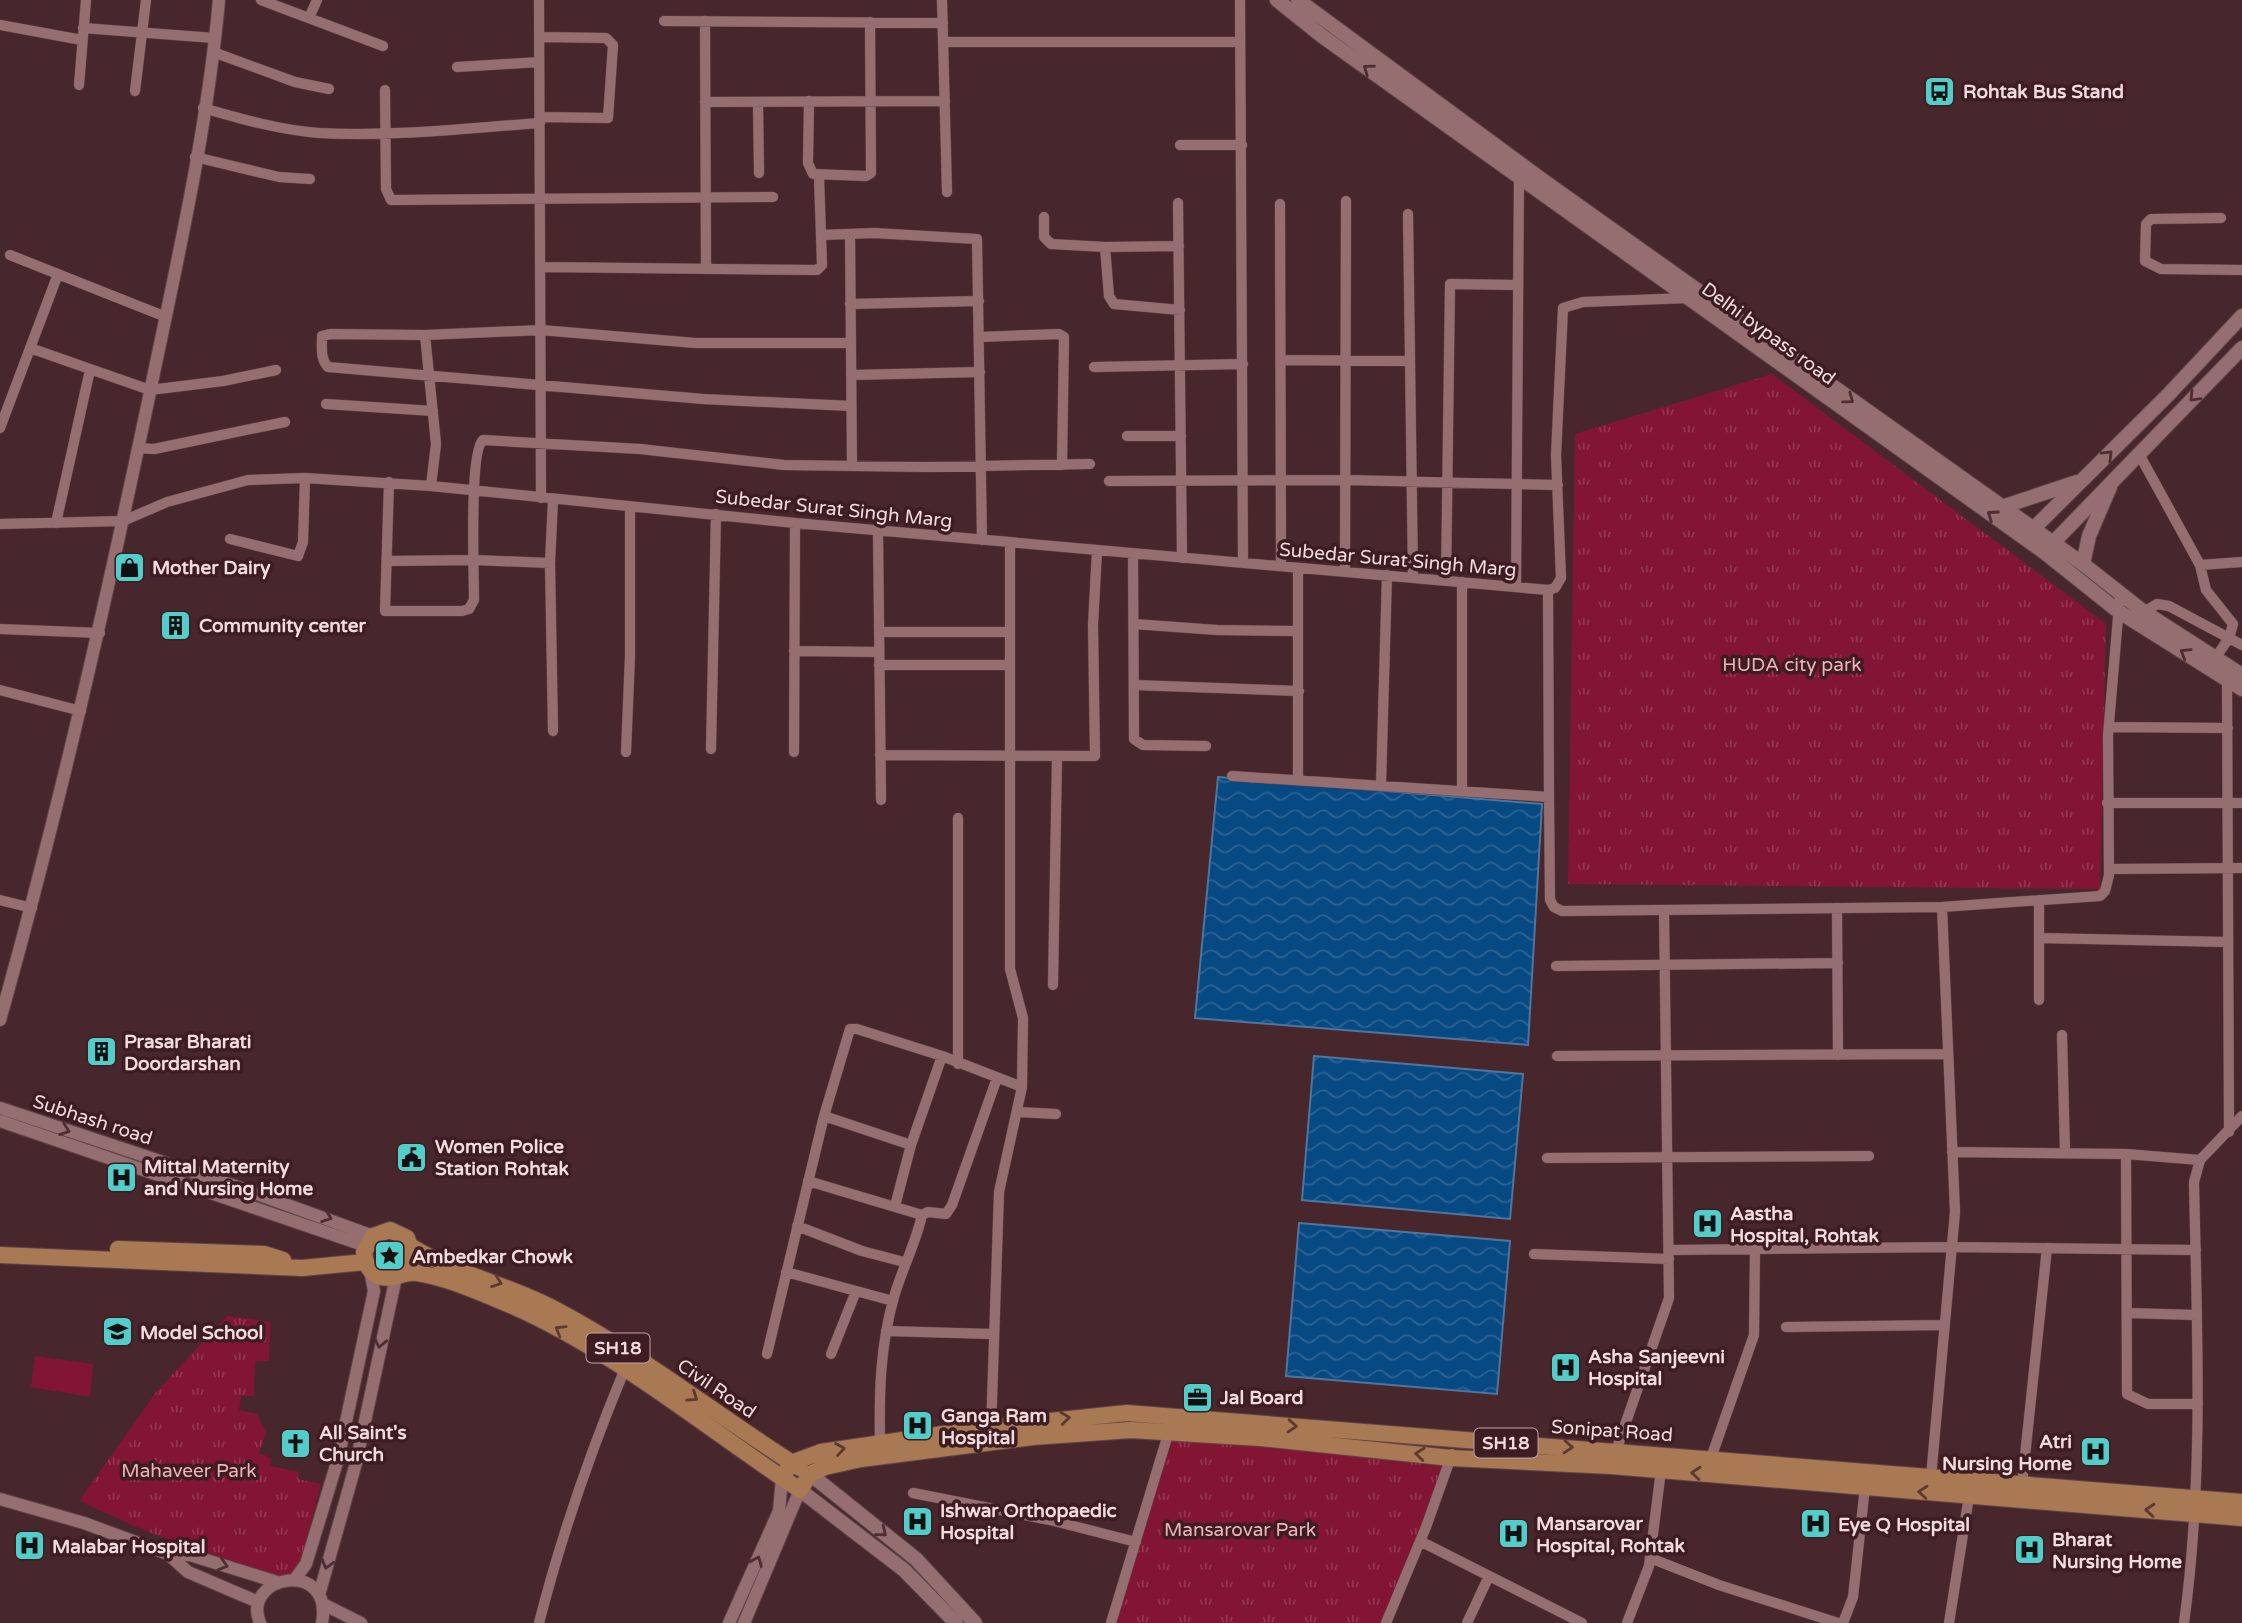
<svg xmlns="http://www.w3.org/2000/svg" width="2242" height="1623" font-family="'Varela Round',sans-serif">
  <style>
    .grass { fill: #821533 }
    .park { fill: url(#park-tufts) }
    .water { fill: url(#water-waves); stroke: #4e759e; stroke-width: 2 }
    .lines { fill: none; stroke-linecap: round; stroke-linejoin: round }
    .minor-casing { stroke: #604448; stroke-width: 11 }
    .tertiary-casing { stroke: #604448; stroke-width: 14 }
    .secondary-casing { stroke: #604448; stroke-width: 16 }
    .primary-casing { stroke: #604448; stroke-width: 18 }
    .minor { stroke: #956e72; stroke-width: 10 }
    .tertiary { stroke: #956e72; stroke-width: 12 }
    .secondary { stroke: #956e72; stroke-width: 14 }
    .primary { stroke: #a87952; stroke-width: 16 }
    .oneway { stroke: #4f2d32 }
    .oneway2 { stroke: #5d3930 }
    .labels { text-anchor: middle; stroke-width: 7; stroke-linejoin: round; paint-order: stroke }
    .shield { fill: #3d1d22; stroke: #bca2a5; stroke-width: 2 }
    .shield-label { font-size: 18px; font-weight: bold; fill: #f2dbdd }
    .poi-label { font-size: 19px; font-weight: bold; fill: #f2dbdd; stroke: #3d1d22; text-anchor: start }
    .street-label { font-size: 19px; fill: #f2dbdd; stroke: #3d1d22 }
    .park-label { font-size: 19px; fill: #eeb3b9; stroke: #3d1d22 }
  </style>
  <defs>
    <pattern id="park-tufts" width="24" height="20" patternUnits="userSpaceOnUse" patternTransform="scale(1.75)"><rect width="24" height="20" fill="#821533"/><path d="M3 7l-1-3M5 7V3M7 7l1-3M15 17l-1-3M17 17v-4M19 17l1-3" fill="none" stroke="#943650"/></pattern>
    <pattern id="water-waves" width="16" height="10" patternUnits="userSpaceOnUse" patternTransform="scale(1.75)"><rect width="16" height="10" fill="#074983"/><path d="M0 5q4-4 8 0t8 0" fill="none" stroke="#2c6394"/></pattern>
  </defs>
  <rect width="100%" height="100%" fill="#48272c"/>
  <path class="grass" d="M35,1356L93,1364L90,1397L31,1387Z"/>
  <path class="park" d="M1772,374L2106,624L2100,889L1568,884L1575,434Z
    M227,1316L270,1322L269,1361H255L254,1396H241L239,1410L257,1414L266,1433L259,1453L271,1458L270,1466L299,1472L298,1479L321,1484L298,1571L279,1577L148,1532L79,1501L157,1391Z
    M1168,1429L1451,1453L1383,1623H1110Z"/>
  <path class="water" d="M1218,777L1542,804L1528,1045L1195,1018Z
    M1314,1056L1523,1074L1510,1219L1302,1200Z
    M1299,1223L1510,1241L1497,1394L1286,1376Z"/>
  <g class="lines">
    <defs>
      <path id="minor" d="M261,0L383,46
        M539,0L541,498
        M942,0L947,192
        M1240,0L1243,563
        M309,18L317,0
        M664,21L943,23
        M705,21L706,267
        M0,25L82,40
        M83,28L214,38
        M943,42H1240
        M213,52L295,82L329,89
        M457,67L539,62
        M79,85L86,0
        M385,90L386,189L391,200L773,197
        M135,91L146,0
        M809,101L808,163L813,174L866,176L871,173L870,22
        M705,102L945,101
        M758,102L759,173
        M203,108C241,119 280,130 319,133C393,137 467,128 540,123
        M540,117L608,118L613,45L606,38L540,37
        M1180,145H1242
        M195,157L279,177L310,179
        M1178,203L1182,558
        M1280,204L1281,566
        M1408,214L1413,578
        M1044,217V237L1051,244L1105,247
        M2221,218L2151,219L2146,224L2145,261L2161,269L2242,270
        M850,234L852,466
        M821,235L874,233L977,239L982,540
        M1179,246L1105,247L1109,296L1114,304L1180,310
        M10,255L166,317
        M541,267L817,270L822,265L819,177
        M850,304L979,301
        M425,335L436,444L431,486
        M979,337L1059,334L1064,337L1062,465
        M851,343H695L541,330L425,335L331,334L322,336C322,347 320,359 328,367L703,399L851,406
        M30,348L150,390L223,381L276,370
        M1281,360L1410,361
        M1094,367L1243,364
        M851,375L980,372
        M326,404L433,411
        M0,428L58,274
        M1127,436H1181
        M138,448L154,449L285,422
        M2139,454L2200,565L2242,562
        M1109,481L1347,480L1558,485
        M389,482L385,611H462L469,609L474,600C474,575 469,451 483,440L640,449L784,465L926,467L1090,464
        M553,500L550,563L553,731
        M56,523L90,370
        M0,524L123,521L167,502L248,480L305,478L431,486L795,523L1548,590
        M878,531L881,800
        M230,539L298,556L303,542L305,478
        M1133,554L1134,739L1143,745L1206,746
        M387,561L474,560L550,563
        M2200,565L2206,590L2233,624L2229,638L2216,657
        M1345,572L1346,201
        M1446,581L1450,284L1518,285
        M1516,587L1519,175
        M2144,612L2157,604L2169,606L2242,645
        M1134,624L1217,630L1297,631
        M0,629L100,633
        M879,632H1010
        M794,651L879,652
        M879,665H1010
        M2227,679L2229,1132
        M1134,685L1299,691
        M0,690L81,711
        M2109,727L2228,728
        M711,749L716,514
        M626,752L630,656V507
        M794,752L795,523
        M880,755L1095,756L1093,625L1097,551
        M1232,776L1549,797L1550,900L1554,907L1562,911L1942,907L2100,896L2105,891L2109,875L2108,735L2120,594
        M1298,780V568
        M1381,785L1387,575
        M1462,792V582
        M1549,797L1548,590L1555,588L1561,578L1556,455L1563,308L1583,302L1688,298
        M2107,803H2242
        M958,818V1064
        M2109,869L2242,868
        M0,900L32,908
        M1837,908L1838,1055
        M2039,938L2228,942
        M1556,966L1838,963
        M1053,985L1057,757
        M2039,1000V900
        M2062,1035L2065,1152
        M1557,1056L1948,1054
        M1018,1112L1056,1114
        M824,1116L911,1145
        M1952,1152L2126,1154L2200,1160
        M2126,1154L2127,1394L2148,1404H2198
        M1547,1158L1869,1156
        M808,1181L922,1215C916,1243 902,1269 894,1297C880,1346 879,1394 880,1444
        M895,1206L911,1145L942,1056
        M922,1215L928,1212L946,1214L952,1205L997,1078
        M797,1226L862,1251L904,1262
        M1669,1250L1951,1247L2196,1250
        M1534,1254L1669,1259
        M786,1272L893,1301
        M2128,1313L2197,1315
        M1786,1327L1944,1325
        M886,1331L992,1334
        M767,1354L824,1116L850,1029H857L942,1056L1022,1087
        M831,1354L856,1291
        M991,1431L999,1192L1022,1087L1023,1018L1010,969V543
        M1616,1451L1669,1298L1664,910
        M1711,1458L1754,1335L1755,1249
        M1931,1477L1955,1212L1942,907
        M2022,1484L2047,1248
        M913,1493L1050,1520L1136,1542
        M1420,1541L1582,1623
        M1650,1558L1719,1585L1838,1623
        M539,1623C561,1537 590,1453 624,1371
        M1111,1623L1169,1431
        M1386,1623L1426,1527L1452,1454
        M1467,1623L1489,1576
        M1627,1623L1649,1566L1661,1470
        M1843,1623L1853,1597L1865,1487
        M1949,1623L1969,1496
        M2184,1623C2204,1477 2197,1329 2194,1182L2200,1160L2242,1116"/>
      <path id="tertiary" d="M0,1020C58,814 105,606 149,397C176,266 207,133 219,0
        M0,1108L238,1187L373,1236
        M0,1121L366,1246
        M0,1499L84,1523L168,1554L190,1555L277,1582
        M168,1554L188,1572L258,1602
        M295,1579L306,1564L338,1459L374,1291L370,1270
        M319,1595L356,1463L396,1277
        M323,1604L361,1623
        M260,1623C240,1575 334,1558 322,1623
        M729,1623L779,1511L782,1478
        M744,1623L800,1490"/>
      <path id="secondary" d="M1277,0L1322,36L2044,552L2118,611L2242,689
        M1298,0L1545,182L2083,564L2144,612L2242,675
        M2002,507L2077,482
        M2028,534L2168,395L2242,316
        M2048,548L2242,348
        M2083,564L2089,536L2110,487
        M810,1474L916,1559L975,1623
        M800,1490L904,1570L956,1623"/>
      <path id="primary" d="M412,1247C457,1275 511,1285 558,1311C643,1356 719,1417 800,1468
        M118,1249L264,1254L283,1260
        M0,1255L302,1268L365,1262
        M404,1273L413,1256L407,1238L390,1230L373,1236L364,1252C365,1261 367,1269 376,1275C391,1283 402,1271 417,1273C445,1277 476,1291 503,1302C607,1345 706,1428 800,1490L810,1474L825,1467L861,1459L1033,1437L1131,1430L1260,1438L1451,1458L1611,1466L2242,1518
        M782,1478L791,1463L821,1452L991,1427L1127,1413L2242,1502"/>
    </defs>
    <use href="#minor" class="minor-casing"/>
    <use href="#tertiary" class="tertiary-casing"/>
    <use href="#secondary" class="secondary-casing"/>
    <use href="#primary" class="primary-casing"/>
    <use href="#minor" class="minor"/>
    <use href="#tertiary" class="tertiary"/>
    <use href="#secondary" class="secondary"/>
    <use href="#primary" class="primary"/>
  </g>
  <defs><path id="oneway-chevron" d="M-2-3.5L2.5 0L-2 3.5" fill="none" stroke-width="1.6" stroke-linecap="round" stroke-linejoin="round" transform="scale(1.75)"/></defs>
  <g class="oneway">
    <use href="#oneway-chevron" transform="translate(1368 69) rotate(-144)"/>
    <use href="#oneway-chevron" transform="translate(2194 397) rotate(134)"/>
    <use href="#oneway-chevron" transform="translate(1849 399) rotate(36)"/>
    <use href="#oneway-chevron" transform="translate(2108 455) rotate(-45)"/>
    <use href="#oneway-chevron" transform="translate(1992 515) rotate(-145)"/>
    <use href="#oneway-chevron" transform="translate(2185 653) rotate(-148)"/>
    <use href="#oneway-chevron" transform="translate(65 1130) rotate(19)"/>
    <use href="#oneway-chevron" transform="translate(327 1217) rotate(20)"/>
    <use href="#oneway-chevron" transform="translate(380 1343) rotate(102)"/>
    <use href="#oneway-chevron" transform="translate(882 1532) rotate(39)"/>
    <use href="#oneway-chevron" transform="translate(757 1561) rotate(-67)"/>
    <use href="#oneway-chevron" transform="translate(327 1564) rotate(106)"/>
    <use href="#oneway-chevron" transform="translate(223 1565) rotate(17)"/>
  </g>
  <g class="oneway2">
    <use href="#oneway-chevron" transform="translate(497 1282) rotate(20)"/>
    <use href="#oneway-chevron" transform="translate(560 1330) rotate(-149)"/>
    <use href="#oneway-chevron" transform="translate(693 1397) rotate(34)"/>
    <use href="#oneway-chevron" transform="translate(1065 1418) rotate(-7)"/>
    <use href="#oneway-chevron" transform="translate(1292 1426) rotate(4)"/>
    <use href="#oneway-chevron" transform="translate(1568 1447) rotate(4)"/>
    <use href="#oneway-chevron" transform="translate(840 1449) rotate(-9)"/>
    <use href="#oneway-chevron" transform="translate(1420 1454) rotate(-174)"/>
    <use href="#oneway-chevron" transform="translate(1696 1473) rotate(-175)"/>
    <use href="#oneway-chevron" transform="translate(1923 1492) rotate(-175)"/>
    <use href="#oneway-chevron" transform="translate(2150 1510) rotate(-175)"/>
  </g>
  <defs>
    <symbol id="bus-square" viewBox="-11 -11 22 22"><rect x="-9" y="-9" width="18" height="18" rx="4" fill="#53cdc9" stroke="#3d1d22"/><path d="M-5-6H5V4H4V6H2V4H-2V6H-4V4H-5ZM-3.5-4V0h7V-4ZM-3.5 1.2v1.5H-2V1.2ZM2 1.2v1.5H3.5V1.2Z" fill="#111"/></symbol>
    <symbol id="shop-square" viewBox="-11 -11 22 22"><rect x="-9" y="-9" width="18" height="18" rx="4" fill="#53cdc9" stroke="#3d1d22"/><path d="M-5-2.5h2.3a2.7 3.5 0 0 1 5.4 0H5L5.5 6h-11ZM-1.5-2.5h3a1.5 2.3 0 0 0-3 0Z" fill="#111"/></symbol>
    <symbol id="building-square" viewBox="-11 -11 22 22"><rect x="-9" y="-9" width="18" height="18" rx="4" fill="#53cdc9" stroke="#3d1d22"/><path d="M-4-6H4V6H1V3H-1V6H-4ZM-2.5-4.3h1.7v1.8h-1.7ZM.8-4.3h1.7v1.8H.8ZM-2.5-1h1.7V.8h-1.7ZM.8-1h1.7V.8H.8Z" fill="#111"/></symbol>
    <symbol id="civic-square" viewBox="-11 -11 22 22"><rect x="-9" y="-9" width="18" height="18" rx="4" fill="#53cdc9" stroke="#3d1d22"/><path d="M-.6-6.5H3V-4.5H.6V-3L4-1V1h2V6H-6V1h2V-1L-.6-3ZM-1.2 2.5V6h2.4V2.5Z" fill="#111"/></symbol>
    <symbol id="hospital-square" viewBox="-11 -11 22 22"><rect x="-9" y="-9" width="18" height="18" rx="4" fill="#53cdc9" stroke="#3d1d22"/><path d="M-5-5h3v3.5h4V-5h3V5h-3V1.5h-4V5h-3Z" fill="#111"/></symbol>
    <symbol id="sight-square" viewBox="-11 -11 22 22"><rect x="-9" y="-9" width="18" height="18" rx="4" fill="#53cdc9" stroke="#3d1d22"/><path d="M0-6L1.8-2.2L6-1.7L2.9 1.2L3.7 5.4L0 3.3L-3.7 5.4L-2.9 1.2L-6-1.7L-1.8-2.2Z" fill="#111"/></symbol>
    <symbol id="school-square" viewBox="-11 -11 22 22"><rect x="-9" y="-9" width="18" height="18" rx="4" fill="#53cdc9" stroke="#3d1d22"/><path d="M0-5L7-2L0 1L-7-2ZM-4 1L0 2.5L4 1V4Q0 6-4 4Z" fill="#111"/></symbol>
    <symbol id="office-square" viewBox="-11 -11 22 22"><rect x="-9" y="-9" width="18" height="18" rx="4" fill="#53cdc9" stroke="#3d1d22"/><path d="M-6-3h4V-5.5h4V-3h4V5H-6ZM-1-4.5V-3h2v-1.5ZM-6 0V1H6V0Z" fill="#111"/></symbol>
    <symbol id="church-square" viewBox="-11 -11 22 22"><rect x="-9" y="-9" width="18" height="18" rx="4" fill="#53cdc9" stroke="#3d1d22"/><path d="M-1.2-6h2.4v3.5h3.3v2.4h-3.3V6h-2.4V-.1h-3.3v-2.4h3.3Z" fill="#111"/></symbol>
  </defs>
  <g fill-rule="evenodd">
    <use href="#bus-square" x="1922" y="74" width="35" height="35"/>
    <use href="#shop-square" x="112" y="550" width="35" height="35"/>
    <use href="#building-square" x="158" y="608" width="35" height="35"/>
    <use href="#building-square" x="84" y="1034" width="35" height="35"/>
    <use href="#civic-square" x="394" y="1140" width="35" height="35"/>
    <use href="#hospital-square" x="104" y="1160" width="35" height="35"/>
    <use href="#hospital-square" x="1690" y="1206" width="35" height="35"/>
    <use href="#sight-square" x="372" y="1238" width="35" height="35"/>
    <use href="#school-square" x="100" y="1314" width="35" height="35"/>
    <use href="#hospital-square" x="1548" y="1350" width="35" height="35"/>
    <use href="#office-square" x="1180" y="1380" width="35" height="35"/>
    <use href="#hospital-square" x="900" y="1408" width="35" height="35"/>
    <use href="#church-square" x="278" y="1426" width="35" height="35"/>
    <use href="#hospital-square" x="2078" y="1434" width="35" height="35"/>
    <use href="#hospital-square" x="900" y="1504" width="35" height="35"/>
    <use href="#hospital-square" x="1798" y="1506" width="35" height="35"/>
    <use href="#hospital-square" x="1496" y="1516" width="35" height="35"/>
    <use href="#hospital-square" x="12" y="1528" width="35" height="35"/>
    <use href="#hospital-square" x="2012" y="1532" width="35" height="35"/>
  </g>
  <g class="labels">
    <g class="shield">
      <rect x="586.5" y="1333.5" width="63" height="29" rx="5"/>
      <rect x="1474.5" y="1428.5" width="63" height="29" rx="5"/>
    </g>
    <g class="shield-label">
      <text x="618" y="1354">SH18</text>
      <text x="1506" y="1449">SH18</text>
    </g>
    <g class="poi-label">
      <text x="1963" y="98">Rohtak Bus Stand</text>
      <text x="152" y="574">Mother Dairy</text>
      <text x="199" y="632">Community center</text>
      <text x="124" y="1048">Prasar Bharati<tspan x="124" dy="22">Doordarshan</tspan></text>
      <text x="435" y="1153">Women Police<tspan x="435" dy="22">Station Rohtak</tspan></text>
      <text x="144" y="1173">Mittal Maternity<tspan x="144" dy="22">and Nursing Home</tspan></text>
      <text x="1730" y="1220">Aastha<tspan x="1730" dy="22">Hospital, Rohtak</tspan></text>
      <text x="412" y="1263">Ambedkar Chowk</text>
      <text x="140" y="1339">Model School</text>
      <text x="1588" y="1363">Asha Sanjeevni<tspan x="1588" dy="22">Hospital</tspan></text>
      <text x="1220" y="1404">Jal Board</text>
      <text x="941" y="1422">Ganga Ram<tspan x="941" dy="22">Hospital</tspan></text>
      <text x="319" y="1439">All Saint's<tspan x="319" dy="22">Church</tspan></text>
      <text x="2072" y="1448" text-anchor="end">Atri<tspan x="2072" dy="22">Nursing Home</tspan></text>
      <text x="940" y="1517">Ishwar Orthopaedic<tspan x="940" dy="22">Hospital</tspan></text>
      <text x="1536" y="1530">Mansarovar<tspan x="1536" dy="22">Hospital, Rohtak</tspan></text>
      <text x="1838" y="1531">Eye Q Hospital</text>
      <text x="2052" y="1546">Bharat<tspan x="2052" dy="22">Nursing Home</tspan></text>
      <text x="52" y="1553">Malabar Hospital</text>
    </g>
    <g class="street-label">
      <text transform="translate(1769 333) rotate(36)" y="7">Delhi bypass road</text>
      <text transform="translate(834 508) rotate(6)" y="7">Subedar Surat Singh Marg</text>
      <text transform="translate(1398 559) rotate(5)" y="7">Subedar Surat Singh Marg</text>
      <text transform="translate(93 1119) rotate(18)" y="7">Subhash road</text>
      <text transform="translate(717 1388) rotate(34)" y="7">Civil Road</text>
      <text transform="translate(1612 1430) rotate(4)" y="7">Sonipat Road</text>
    </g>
    <g class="park-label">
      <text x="1792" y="671">HUDA city park</text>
      <text x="189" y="1477">Mahaveer Park</text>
      <text x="1240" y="1536">Mansarovar Park</text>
    </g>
  </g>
</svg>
